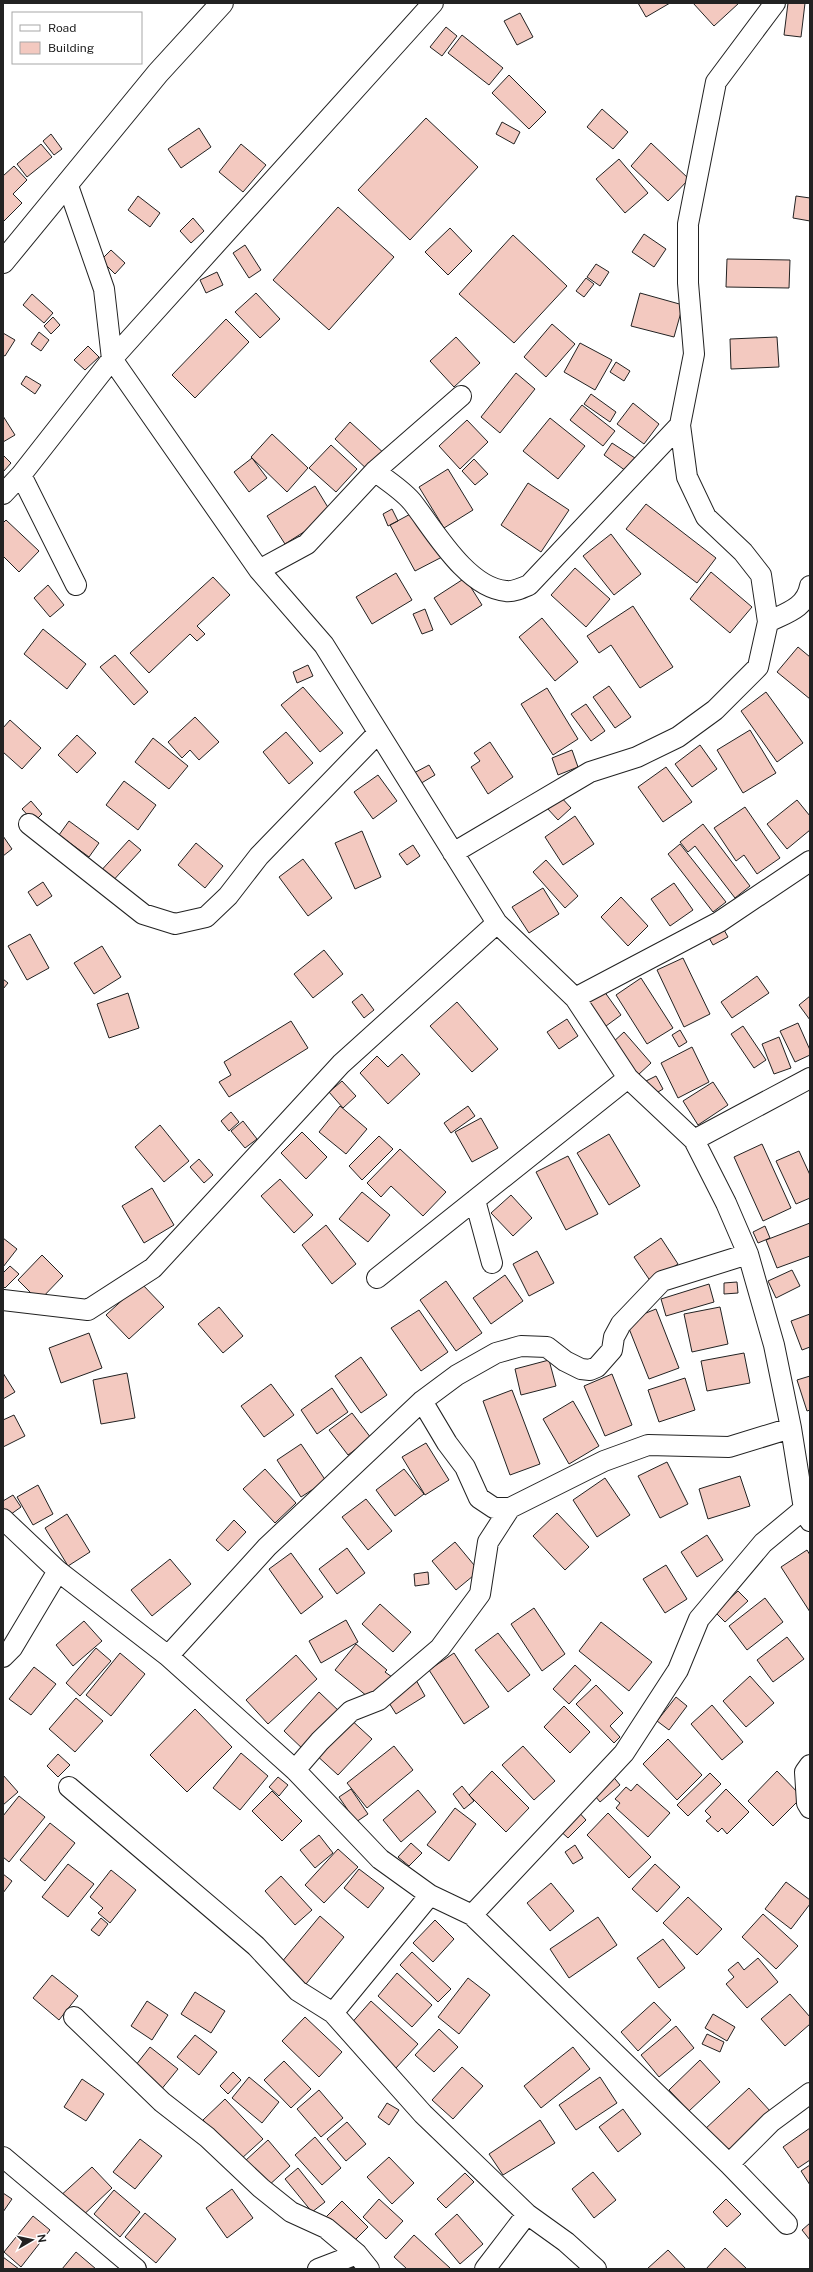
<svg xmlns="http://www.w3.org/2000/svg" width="813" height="2272" font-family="'Public Sans',sans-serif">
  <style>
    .building { fill: #f3c9c0; stroke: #222 }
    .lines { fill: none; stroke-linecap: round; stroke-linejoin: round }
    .minor-casing { stroke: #222; stroke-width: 22 }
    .major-casing { stroke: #222; stroke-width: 24 }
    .minor { stroke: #fff; stroke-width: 20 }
    .major { stroke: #fff; stroke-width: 22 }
  </style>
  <rect width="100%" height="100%" fill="#fff"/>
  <path class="building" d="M638,3H670L646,17Z
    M693,3H739L714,26Z
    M788,3H805L801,37L784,35Z
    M520,13L533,37L517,45L504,21Z
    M446,27L457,36L442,56L430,47Z
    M462,35L503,68L489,85L448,53Z
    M509,75L546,112L529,129L492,93Z
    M602,109L628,132L613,149L587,127Z
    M426,118L478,167L410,240L358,190Z
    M502,122L520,132L514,144L496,134Z
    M199,128L211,147L181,168L168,149Z
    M51,134L62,149L54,155L43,141Z
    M651,143L689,179L668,201L631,166Z
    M41,144L52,157L27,177L17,164Z
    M241,144L266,165L243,192L219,172Z
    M619,159L648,193L625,213L596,179Z
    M14,166L27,180L13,194L22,203L3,222V176Z
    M138,196L160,213L150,227L128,210Z
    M796,196L810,198V221L793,218Z
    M338,207L394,257L329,330L273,280Z
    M193,218L204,231L191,243L180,231Z
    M450,228L472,251L448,275L425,252Z
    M644,234L666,249L654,267L632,252Z
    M513,235L567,286L514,343L459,294Z
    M245,245L261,270L249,278L233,253Z
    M111,250L125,263L115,274L101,260Z
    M727,259L790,260L789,288L726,287Z
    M596,264L609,272L600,286L587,277Z
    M217,272L223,285L206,293L200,280Z
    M586,278L594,284L584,297L576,291Z
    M256,293L280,319L260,338L235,312Z
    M640,293L683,305L674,337L631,326Z
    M32,294L53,313L44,323L23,305Z
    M53,317L60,325L51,334L44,326Z
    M226,319L249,342L195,398L172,375Z
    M552,324L575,344L546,377L524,357Z
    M39,332L49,340L41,351L31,344Z
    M3,333L15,340L5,356L3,355Z
    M456,337L480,363L454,387L430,361Z
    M777,337L779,367L731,369L730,339Z
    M580,343L612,360L595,390L564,372Z
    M88,346L99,357L85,370L74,360Z
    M616,362L630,371L624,381L610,372Z
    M516,373L535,389L500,433L481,417Z
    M26,376L41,385L35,394L21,384Z
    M591,394L616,412L610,422L584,404Z
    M633,403L659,424L644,444L617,424Z
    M582,405L615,431L603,446L570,420Z
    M3,416L15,435L3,442Z
    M550,418L585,446L558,479L523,451Z
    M467,420L488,442L460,469L439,446Z
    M350,422L387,456L371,473L335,439Z
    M272,434L308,468L287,492L251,457Z
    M612,443L635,458L626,471L604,455Z
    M331,445L357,469L336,492L309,468Z
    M3,455L11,463L3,472Z
    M252,458L267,478L249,492L234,472Z
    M474,459L488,474L475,485L462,471Z
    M448,469L473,510L444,528L419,487Z
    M528,483L569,510L541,552L501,525Z
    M315,486L332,514L285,544L267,516Z
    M646,504L716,558L697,583L626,529Z
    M392,509L398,521L388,526L383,514Z
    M416,511L442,557L415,571L390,525Z
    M6,520L39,551L19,572L3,556V523Z
    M611,534L641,574L614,595L583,556Z
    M575,568L610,599L586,627L551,595Z
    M711,572L752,607L730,633L690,599Z
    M396,573L412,600L372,624L356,597Z
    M213,577L230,595L197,626L205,634L197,641L190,634L149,673L130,653Z
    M465,578L482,605L451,625L434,598Z
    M48,585L64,605L50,617L34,598Z
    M633,606L673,667L640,688L611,645L599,653L587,636Z
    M425,609L433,630L422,634L413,614Z
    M542,618L578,662L555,681L519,637Z
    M43,629L86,664L67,689L24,654Z
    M798,647L810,657V699L777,672Z
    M115,655L148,692L134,705L100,667Z
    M308,665L313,676L297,683L293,672Z
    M609,686L631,717L615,728L593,697Z
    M303,687L343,733L320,752L281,705Z
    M547,688L578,739L553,755L521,704Z
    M766,692L803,743L777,762L741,711Z
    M586,704L605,731L591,741L571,714Z
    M195,717L219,742L199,760L190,750L182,758L168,742Z
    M10,720L41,748L22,769L3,752V728Z
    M750,730L776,773L743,793L717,750Z
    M286,732L313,763L289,784L263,752Z
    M77,735L96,753L77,773L58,755Z
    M153,738L188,766L169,789L135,762Z
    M490,742L513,777L488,794L471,767L480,761L474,753Z
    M700,745L717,769L692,787L675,764Z
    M572,750L578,767L558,775L552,758Z
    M429,765L435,775L418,785L412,774Z
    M666,767L692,802L663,822L638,787Z
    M378,775L397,801L373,819L354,792Z
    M124,781L156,805L138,830L106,805Z
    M560,796L571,808L558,820L547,808Z
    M797,800L810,816V830L787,849L767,824Z
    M31,801L42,814L34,822L22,809Z
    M745,807L780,858L757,874L744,855L736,861L714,828Z
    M575,816L594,844L563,865L545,837Z
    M69,821L99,843L89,857L59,835Z
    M703,824L750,886L735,898L695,846L688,852L680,842Z
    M362,831L381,877L355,889L335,843Z
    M3,836L12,849L3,856Z
    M129,840L141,850L110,884L98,874Z
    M196,843L223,866L205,888L178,865Z
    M680,844L726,902L713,912L668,854Z
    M413,845L420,856L407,865L399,854Z
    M303,859L332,898L308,916L279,877Z
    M546,860L578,896L565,908L533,872Z
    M43,882L52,896L37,906L28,892Z
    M674,883L693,910L670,926L651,899Z
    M543,888L559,914L529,933L512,907Z
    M621,897L648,926L628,946L601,917Z
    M723,928L728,937L713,945L708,936Z
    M30,934L49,968L27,980L8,946Z
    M102,946L121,977L94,994L74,963Z
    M324,950L343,974L313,998L294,974Z
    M683,958L710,1014L684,1027L657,970Z
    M757,976L769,993L732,1018L721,1002Z
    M641,978L673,1028L647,1044L616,995Z
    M3,979L8,983L3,989Z
    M604,991L621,1015L602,1029L585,1005Z
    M128,993L139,1028L109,1038L97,1004Z
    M362,994L374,1010L364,1018L352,1002Z
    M810,996V1020L799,1005Z
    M457,1002L498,1049L472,1072L430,1026Z
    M567,1019L578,1036L559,1049L547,1032Z
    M291,1021L308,1048L229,1097L219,1082L231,1075L224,1062Z
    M798,1023L810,1050V1055L795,1062L780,1031Z
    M743,1026L766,1060L754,1068L731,1034Z
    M680,1030L687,1042L679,1047L672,1035Z
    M624,1032L651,1063L638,1075L611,1044Z
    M779,1037L791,1068L774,1074L762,1044Z
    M692,1047L709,1082L678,1098L661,1063Z
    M402,1054L420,1074L388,1104L360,1073L377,1056L388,1067Z
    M656,1076L663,1089L653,1095L646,1081Z
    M342,1081L356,1096L343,1108L329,1092Z
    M713,1082L728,1105L698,1125L683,1101Z
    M340,1106L367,1129L346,1154L319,1132Z
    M468,1106L475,1116L451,1133L444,1123Z
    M231,1112L239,1122L229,1131L221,1121Z
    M481,1118L498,1148L472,1162L455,1132Z
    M243,1121L257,1139L245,1148L231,1131Z
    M160,1125L189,1161L164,1182L135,1147Z
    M302,1132L327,1157L306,1179L281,1153Z
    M609,1134L640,1186L609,1205L577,1153Z
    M379,1136L393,1149L362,1180L349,1166Z
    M762,1144L791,1208L763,1221L734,1157Z
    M400,1149L446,1192L423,1216L391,1186L381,1197L367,1183Z
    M799,1151L810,1175V1198L796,1204L776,1161Z
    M568,1156L598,1214L566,1230L536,1172Z
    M199,1159L213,1175L204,1183L190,1167Z
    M280,1179L313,1215L294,1233L261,1196Z
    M152,1188L174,1225L144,1243L122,1206Z
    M362,1192L390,1215L368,1242L339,1219Z
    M511,1195L532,1218L513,1236L491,1213Z
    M810,1223V1256L777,1268L766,1240Z
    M326,1225L356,1264L332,1284L302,1245Z
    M765,1226L770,1238L758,1243L753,1232Z
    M3,1238L17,1249L3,1267Z
    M661,1238L678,1264L651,1282L634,1257Z
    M537,1251L554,1283L529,1296L513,1264Z
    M42,1255L63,1276L39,1301L18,1280Z
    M10,1266L19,1274L5,1288L3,1286V1273Z
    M792,1270L800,1286L776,1298L768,1281Z
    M505,1275L523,1301L491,1324L473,1298Z
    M446,1281L482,1333L456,1351L420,1300Z
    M737,1282L738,1293L724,1294V1283Z
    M141,1283L164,1307L129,1339L106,1315Z
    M709,1284L714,1302L666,1316L661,1299Z
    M219,1307L243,1336L223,1353L198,1324Z
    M720,1307L728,1344L692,1352L684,1314Z
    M656,1309L679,1368L649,1379L626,1321Z
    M419,1310L448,1352L421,1371L391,1328Z
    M810,1314V1347L802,1350L791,1321Z
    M89,1333L102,1368L61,1383L49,1348Z
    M744,1353L750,1383L707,1391L701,1361Z
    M361,1357L387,1395L361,1413L335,1376Z
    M549,1360L556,1386L521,1395L515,1369Z
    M3,1373L15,1392L3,1399Z
    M127,1373L135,1418L101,1424L93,1380Z
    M612,1374L632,1425L605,1436L584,1386Z
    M810,1376V1410L807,1411L797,1380Z
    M685,1378L695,1410L659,1422L648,1390Z
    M271,1384L294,1415L264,1437L241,1406Z
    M332,1388L348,1412L317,1434L301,1410Z
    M512,1390L540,1464L510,1475L483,1401Z
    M573,1401L599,1446L569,1464L543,1419Z
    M352,1413L371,1438L348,1455L329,1430Z
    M14,1415L25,1436L3,1447V1420Z
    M426,1443L449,1480L425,1495L402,1457Z
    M301,1444L326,1481L301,1497L277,1460Z
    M667,1462L688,1504L660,1518L638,1476Z
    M265,1469L296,1503L275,1523L243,1489Z
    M404,1469L424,1494L395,1516L376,1490Z
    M740,1476L750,1506L708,1519L699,1489Z
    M605,1478L630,1515L597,1537L573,1500Z
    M38,1485L53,1514L33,1525L17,1497Z
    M13,1495L21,1507L7,1517L3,1511V1501Z
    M366,1499L392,1531L368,1550L342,1517Z
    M557,1513L589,1547L565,1570L533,1536Z
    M67,1514L90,1552L68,1566L45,1528Z
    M234,1520L246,1532L228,1551L216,1540Z
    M707,1535L723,1560L697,1577L681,1552Z
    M455,1542L479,1571L456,1590L432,1561Z
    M347,1548L365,1573L337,1594L319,1569Z
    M807,1550L810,1555V1612L781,1567Z
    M291,1553L323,1597L301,1614L269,1569Z
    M170,1559L191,1584L152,1616L131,1590Z
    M666,1565L687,1599L665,1613L643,1579Z
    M428,1572L429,1584L415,1586L414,1574Z
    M738,1591L748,1601L725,1622L715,1612Z
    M765,1598L783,1622L747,1650L729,1626Z
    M380,1604L411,1632L393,1652L362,1624Z
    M534,1608L565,1654L542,1671L511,1624Z
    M346,1620L358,1642L321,1663L309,1641Z
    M84,1621L102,1641L73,1666L56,1645Z
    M601,1622L652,1662L629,1691L579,1651Z
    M498,1633L530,1675L508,1692L475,1650Z
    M787,1637L804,1659L773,1682L757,1660Z
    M356,1644L387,1670L385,1672L392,1677L373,1701L335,1670Z
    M96,1648L111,1661L80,1696L66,1683Z
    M120,1653L145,1674L111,1716L86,1695Z
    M454,1653L489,1707L464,1724L429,1670Z
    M296,1655L317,1679L268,1724L246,1700Z
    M575,1665L591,1680L569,1704L553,1689Z
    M34,1667L56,1684L31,1715L9,1699Z
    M750,1676L774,1703L746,1727L723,1701Z
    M416,1680L425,1696L396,1714L386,1698Z
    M596,1685L623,1713L610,1726L620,1737L614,1743L576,1704Z
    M319,1692L341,1713L306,1752L284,1731Z
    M676,1697L687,1706L669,1730L657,1721Z
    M76,1698L103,1721L75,1752L49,1729Z
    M712,1705L743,1742L722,1760L691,1724Z
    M564,1706L590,1732L570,1753L544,1727Z
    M195,1709L232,1747L187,1792L150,1755Z
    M348,1717L372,1739L338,1775L314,1753Z
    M668,1739L702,1775L677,1800L643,1764Z
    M394,1746L413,1770L367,1808L347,1783Z
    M523,1746L555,1781L534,1800L502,1765Z
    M241,1753L268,1776L240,1810L213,1788Z
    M58,1754L70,1765L58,1777L47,1766Z
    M492,1771L529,1808L506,1832L469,1795Z
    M777,1771L802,1797L773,1826L748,1801Z
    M710,1773L721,1784L688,1816L677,1805Z
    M611,1774L620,1785L600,1802L591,1791Z
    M3,1775L18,1792L3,1805Z
    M278,1777L288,1785L279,1796L269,1787Z
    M637,1784L670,1813L648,1837L616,1808L620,1803L615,1799L626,1787L631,1791Z
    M462,1786L474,1801L464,1809L453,1794Z
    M351,1789L368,1814L356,1822L339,1797Z
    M726,1789L749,1812L727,1834L722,1828L718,1832L706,1821L711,1817L705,1811Z
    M418,1790L436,1812L401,1842L383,1820Z
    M272,1791L302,1821L282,1841L252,1811Z
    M19,1796L45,1817L9,1862L3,1857V1816Z
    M455,1808L476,1824L449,1861L427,1845Z
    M576,1809L586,1820L568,1838L557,1828Z
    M608,1813L651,1857L629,1878L587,1835Z
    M50,1823L75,1843L45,1881L20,1860Z
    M319,1835L333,1853L315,1868L300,1850Z
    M411,1843L422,1853L409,1866L398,1857Z
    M575,1845L583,1858L573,1864L565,1852Z
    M338,1849L358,1867L324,1903L305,1885Z
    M68,1864L94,1884L68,1917L42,1897Z
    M655,1864L680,1887L657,1912L632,1889Z
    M359,1869L384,1888L368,1908L344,1888Z
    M111,1870L136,1890L110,1923L98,1913L103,1908L90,1897Z
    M3,1874L12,1881L3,1893Z
    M281,1876L312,1910L295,1925L265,1891Z
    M786,1882L810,1900V1904L791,1929L765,1909Z
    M551,1883L574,1911L550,1931L527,1903Z
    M688,1897L722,1929L697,1955L663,1923Z
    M763,1914L798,1946L776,1969L742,1937Z
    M320,1916L344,1937L306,1984L281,1963Z
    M598,1917L617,1945L569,1978L550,1949Z
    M101,1918L108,1924L99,1936L91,1930Z
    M435,1920L454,1939L433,1962L413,1943Z
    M663,1939L685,1968L659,1988L637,1958Z
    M412,1952L451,1989L438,2002L400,1965Z
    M758,1958L778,1982L747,2008L726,1984L734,1977L728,1970L738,1962L744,1970Z
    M397,1973L432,2005L412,2027L378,1996Z
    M52,1975L78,1996L59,2020L33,1998Z
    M468,1978L490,1995L459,2034L438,2017Z
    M195,1992L225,2011L211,2033L181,2014Z
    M790,1994L810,2017V2024L785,2046L761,2019Z
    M147,2001L168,2015L152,2040L131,2026Z
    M371,2001L418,2044L396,2068L349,2026Z
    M654,2002L671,2020L638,2051L621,2032Z
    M713,2014L735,2027L727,2041L705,2028Z
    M305,2017L342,2052L319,2077L282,2041Z
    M676,2026L694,2048L659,2077L641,2055Z
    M439,2029L458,2047L434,2072L415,2055Z
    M707,2034L724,2042L720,2052L702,2044Z
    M195,2035L217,2052L199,2075L177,2057Z
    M150,2047L178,2069L160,2091L132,2070Z
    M573,2047L590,2069L541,2108L524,2086Z
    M700,2060L720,2082L689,2111L669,2090Z
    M284,2061L311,2089L291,2108L264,2080Z
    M462,2067L483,2086L453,2119L432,2100Z
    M233,2072L241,2080L228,2094L220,2086Z
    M249,2077L279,2102L262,2123L232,2098Z
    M600,2077L617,2103L576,2130L559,2105Z
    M82,2079L104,2094L86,2121L64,2107Z
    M749,2088L771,2112L726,2154L704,2130Z
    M319,2090L343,2118L321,2137L297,2109Z
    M225,2099L263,2139L241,2159L203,2120Z
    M387,2103L399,2110L389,2125L378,2117Z
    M623,2109L641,2134L618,2152L599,2127Z
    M540,2120L555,2143L503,2175L489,2154Z
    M347,2122L366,2144L346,2161L327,2139Z
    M810,2128V2160L798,2168L783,2147Z
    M315,2137L341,2168L322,2185L295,2155Z
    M140,2139L162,2156L135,2189L113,2172Z
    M268,2140L290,2166L267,2187L245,2161Z
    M389,2157L414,2183L392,2204L367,2177Z
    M810,2165V2185L801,2171Z
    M92,2167L112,2188L78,2220L58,2198Z
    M298,2168L325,2202L312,2212L285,2179Z
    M593,2172L616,2200L594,2218L572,2189Z
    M465,2173L474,2182L446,2208L437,2199Z
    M232,2189L253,2218L227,2238L206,2208Z
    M114,2190L140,2212L120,2237L94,2214Z
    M3,2193L12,2199L3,2212Z
    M379,2199L403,2221L386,2239L363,2217Z
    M726,2199L741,2214L727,2227L713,2212Z
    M342,2201L368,2227L351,2244L326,2217Z
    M145,2213L176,2239L156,2263L125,2237Z
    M457,2214L483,2244L460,2264L435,2234Z
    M33,2216L50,2230L21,2267L4,2252Z
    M810,2223V2240L802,2230Z
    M414,2235L450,2268L449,2269H407L394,2257Z
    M725,2248L747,2269H706Z
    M668,2250L686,2269H647Z
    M76,2252L96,2269H62Z
    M3,2257L19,2269H3Z"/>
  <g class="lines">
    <defs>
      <path id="minor" d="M67,183L104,289L112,359L259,570L324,645L497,923L575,998L628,1078L694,1140L726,1203L748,1254L774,1345L791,1428L804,1509L810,1521
        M375,471C387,481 404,491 413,503C434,530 467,588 506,591C513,592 522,588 529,585L680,425
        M21,475L76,585
        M3,494L21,475L112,359L433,3
        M259,570L307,544L375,471L461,396
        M768,622C786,613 806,608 810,586
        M29,824L143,914L175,924L206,917L228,896L259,856L378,733
        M453,853L590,772L637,757L678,737L715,710L758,667L768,622L761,575L743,552L706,517L687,477L680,425L694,354L688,283V224L716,82L775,3
        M575,998L719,922L810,861
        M694,1140L810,1078
        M475,1200L492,1263
        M377,1278L628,1078
        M3,1300L88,1310L153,1268L341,1064L497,923
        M422,1401L447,1443L465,1467L479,1498L494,1508H510L604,1461L648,1445L729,1447L791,1428
        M3,1519L58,1571L168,1656L295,1770L380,1859L430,1895L472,1915L729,2164L787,2224
        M168,1656L267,1547L422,1401L457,1375L496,1353L521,1346L547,1347L565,1361L581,1369L590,1370L597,1367L612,1350L614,1337L621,1324L662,1281L748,1254
        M3,1657L12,1648L58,1571
        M810,1765L805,1772L807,1803L810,1808
        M295,1770L320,1741L351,1711L379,1700L440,1648L480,1594L488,1542L510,1508
        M69,1787L256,1946L298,1991L333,2013
        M430,1895L333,2013L423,2114L527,2214L566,2242L596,2269
        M472,1915L624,1753L678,1670L699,1619L763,1543L804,1509
        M74,2017L162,2102L207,2137L261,2188L291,2212L326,2228L357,2254L369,2269
        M3,2157L136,2269
        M729,2164L771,2122L810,2093
        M318,2269L357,2254
        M485,2269L527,2214"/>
      <path id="major" d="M3,262L158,73L222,3"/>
    </defs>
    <use href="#minor" class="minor-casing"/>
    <use href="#major" class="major-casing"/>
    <use href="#minor" class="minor"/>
    <use href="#major" class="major"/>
  </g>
  <rect width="813" height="2272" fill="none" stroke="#222222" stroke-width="8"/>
  <rect x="12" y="12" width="130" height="52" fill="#ffffff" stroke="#a7a7a7"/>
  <rect x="20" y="25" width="20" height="6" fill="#ffffff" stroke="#a7a7a7"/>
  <text x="48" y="32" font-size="12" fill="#222222">Road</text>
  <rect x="20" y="42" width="20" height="12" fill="#f3c9c0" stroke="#a7a7a7"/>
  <text x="48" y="52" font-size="12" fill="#222222">Building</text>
  <g transform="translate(32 2240) rotate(81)" stroke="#ffffff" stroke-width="3" paint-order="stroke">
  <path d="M0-3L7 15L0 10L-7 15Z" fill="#222222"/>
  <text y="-6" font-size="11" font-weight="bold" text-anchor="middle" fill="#222222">N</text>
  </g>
</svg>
